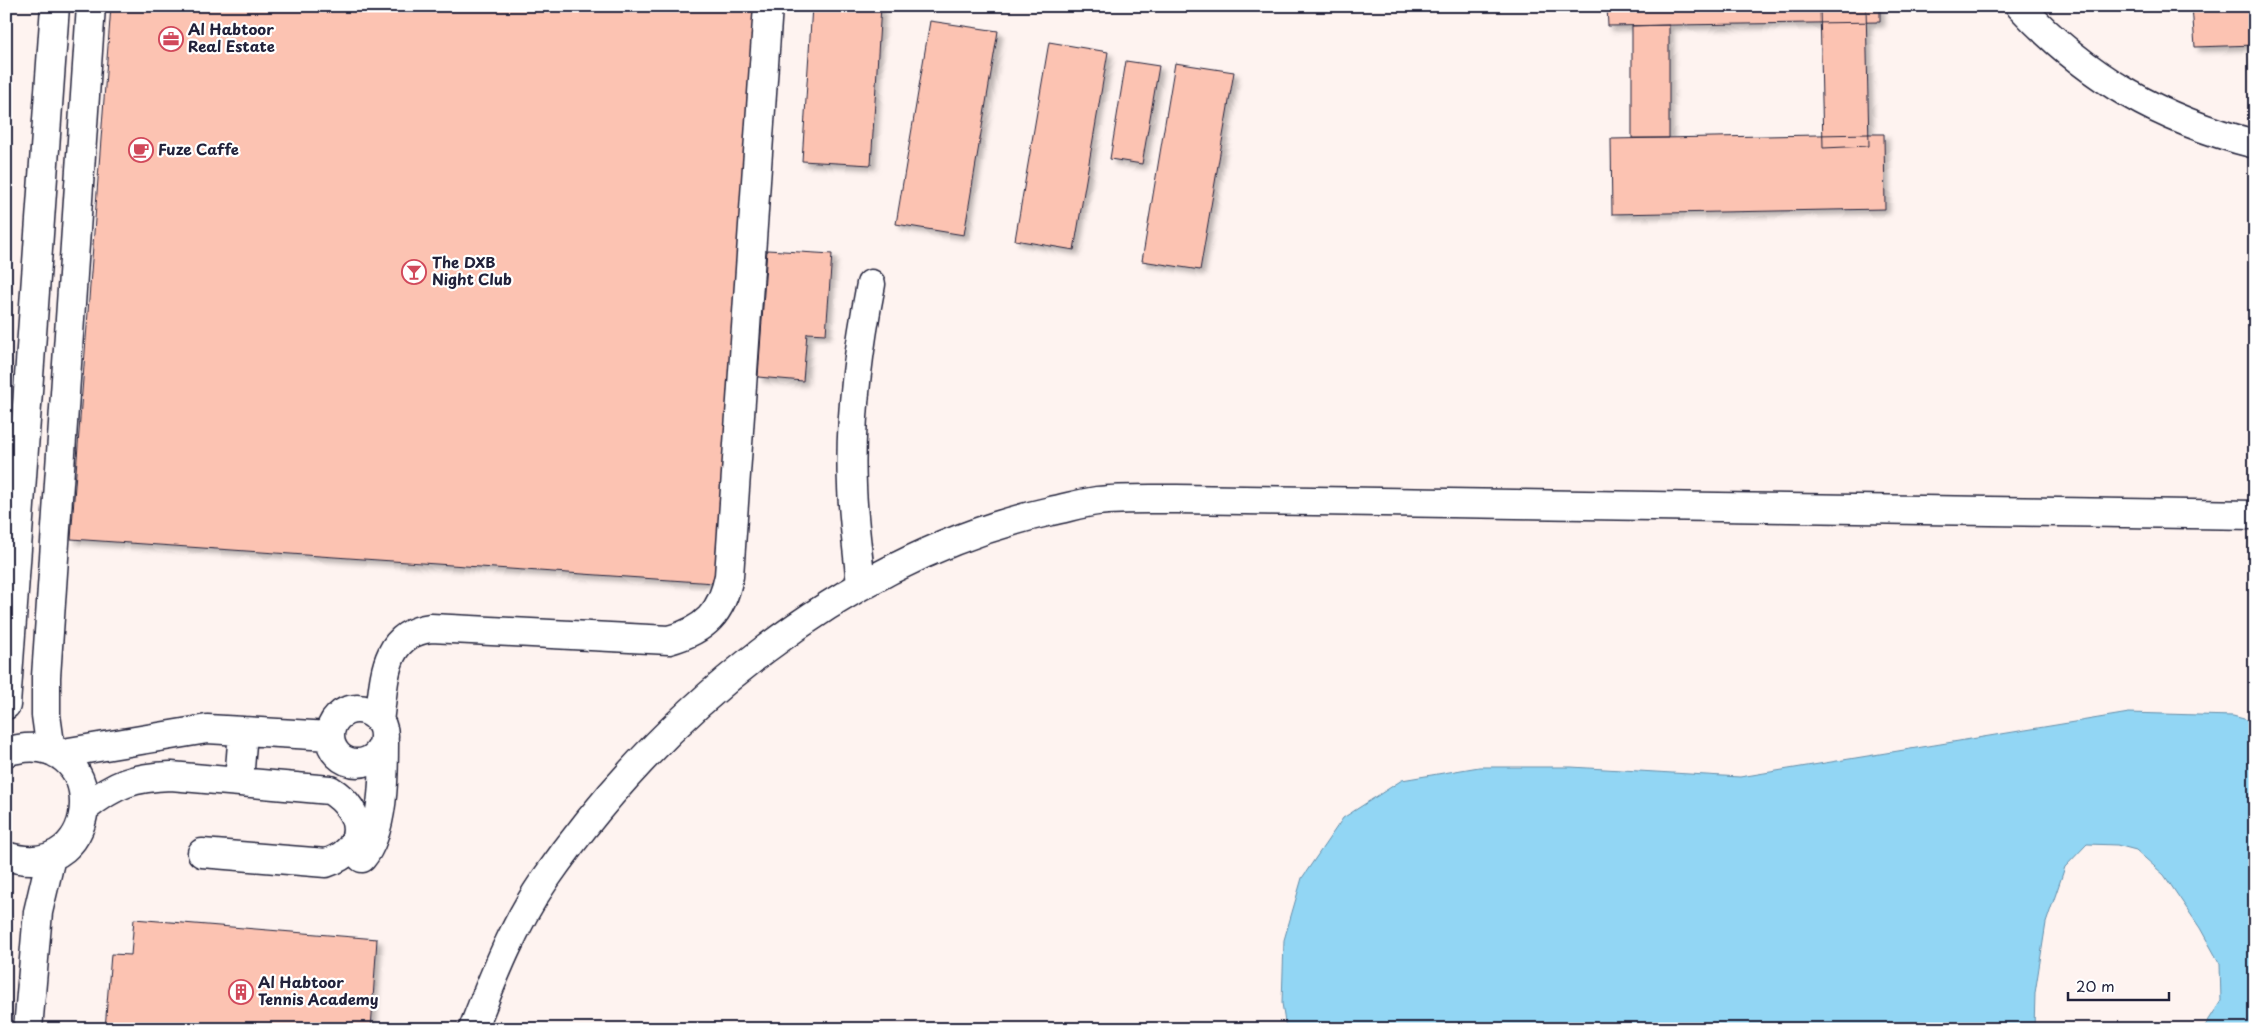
<svg xmlns="http://www.w3.org/2000/svg" width="2261" height="1035" font-family="'Playpen Sans',sans-serif">
  <style>
    .water { fill: #92d6f4; stroke: #658eaa }
    .building { fill: #fcc3b2; stroke: #22223b; filter: url(#shadow) }
    .lines { fill: none; stroke-linecap: round; stroke-linejoin: round }
    .minor-casing { stroke: #22223b; stroke-width: 31 }
    .minor { stroke: #fff; stroke-width: 28 }
    .labels { text-anchor: middle; stroke-width: 4.5; stroke-linejoin: round; paint-order: stroke }
    .poi-label { font-size: 15px; font-weight: bold; fill: #22223b; stroke: #fff; text-anchor: start }
  </style>
  <defs>
    <filter id="shadow"><feDropShadow dx="4.5" dy="4.5" stdDeviation="2.5" flood-color="#0004"/></filter>
  </defs>
  <rect width="100%" height="100%" fill="#fef3f0"/>
  <filter id="ink" filterUnits="userSpaceOnUse"><feTurbulence type="fractalNoise" baseFrequency=".02" numOctaves="2"/><feDisplacementMap in="SourceGraphic" scale="10" xChannelSelector="R" yChannelSelector="G"/><feConvolveMatrix kernelMatrix="1 2 1 2 8 2 1 2 1" color-interpolation-filters="sRGB"/></filter>
  <g filter="url(#ink)">
    <path class="water" d="M2129,713L2233,716L2255,722V1029H2203L2221,1001L2220,964L2200,928L2164,875L2136,850L2117,845L2087,844L2065,867L2046,923L2035,993L2034,1029H1286L1282,1003L1284,940L1302,878L1343,818L1402,780L1479,767H1571L1740,777Z"/>
    <path class="building" d="M111,6H757L714,583L71,539Z
      M812,6H881L871,165L802,161Z
      M1607,6H1880V22L1608,26Z
      M1820,6H1866L1869,146L1823,148Z
      M2192,6H2255V45L2195,47Z
      M930,21L998,31L964,235L896,224Z
      M1669,25V138H1632V26Z
      M1049,42L1108,52L1074,250L1015,240Z
      M1126,61L1159,66L1142,164L1110,159Z
      M1175,63L1234,72L1200,270L1142,261Z
      M1869,134H1884L1885,209L1612,214L1611,139Z
      M767,250L832,254L826,334L807,333L803,381L758,377Z
      M134,919L377,939L371,1029H105L111,954L131,955Z"/>
    <g class="lines">
      <defs>
        <path id="minor" d="M2020,6C2087,78 2161,120 2255,144
          M861,585C858,552 853,519 852,486C849,418 858,351 871,284
          M6,705L55,6
          M330 736a27 27 0 1 1 54 0a27 27 0 1 1-54 0Z
          M379,721C385,682 381,634 431,628L669,640C705,630 722,613 729,576L768,6
          M51,751L46,715V677L91,6
          M6,752C111,719 109,888 6,856
          M57,754L207,729L330,736
          M239,781L243,731
          M86,807C115,784 134,777 171,776L330,790C364,811 369,849 326,863L202,853
          M362,858C384,832 384,775 384,742
          M28,1029L38,912L51,857
          M473,1029C493,978 513,926 544,881C662,711 846,557 1051,511C1066,508 1082,503 1097,501C1123,498 1151,499 1177,499L2255,515"/>
      </defs>
      <use href="#minor" class="minor-casing"/>
      <use href="#minor" class="minor"/>
    </g>
  </g>
  <defs>
    <symbol id="office-ring" viewBox="-11 -11 22 22"><circle r="9.5" fill="#fff" stroke="#d1495b" stroke-width="1.5"/><path d="M-6-3h4V-5.5h4V-3h4V5H-6ZM-1-4.5V-3h2v-1.5ZM-6 0V1H6V0Z" fill="#d1495b"/></symbol>
    <symbol id="cafe-ring" viewBox="-11 -11 22 22"><circle r="9.5" fill="#fff" stroke="#d1495b" stroke-width="1.5"/><path d="M-5.5-4.5H6V0H3Q3 3.5 0 3.5H-2.5Q-5.5 3.5-5.5 0ZM3-3.2v2h1.7v-2ZM-6 4.5H4V6H-6Z" fill="#d1495b"/></symbol>
    <symbol id="bar-ring" viewBox="-11 -11 22 22"><circle r="9.5" fill="#fff" stroke="#d1495b" stroke-width="1.5"/><path d="M-6-5H6L.8 .8V4.5H3.5V6h-7V4.5H-.8V.8Z" fill="#d1495b"/></symbol>
    <symbol id="building-ring" viewBox="-11 -11 22 22"><circle r="9.5" fill="#fff" stroke="#d1495b" stroke-width="1.5"/><path d="M-4-6H4V6H1V3H-1V6H-4ZM-2.5-4.3h1.7v1.8h-1.7ZM.8-4.3h1.7v1.8H.8ZM-2.5-1h1.7V.8h-1.7ZM.8-1h1.7V.8H.8Z" fill="#d1495b"/></symbol>
  </defs>
  <g fill-rule="evenodd">
    <use href="#office-ring" x="157" y="25" width="28" height="28"/>
    <use href="#cafe-ring" x="127" y="136" width="28" height="28"/>
    <use href="#bar-ring" x="400" y="258" width="28" height="28"/>
    <use href="#building-ring" x="227" y="978" width="28" height="28"/>
  </g>
  <g class="labels">
    <g class="poi-label">
      <text x="188" y="35">Al Habtoor<tspan x="188" dy="17">Real Estate</tspan></text>
      <text x="158" y="155">Fuze Caffe</text>
      <text x="432" y="268">The DXB<tspan x="432" dy="17">Night Club</tspan></text>
      <text x="258" y="988">Al Habtoor<tspan x="258" dy="17">Tennis Academy</tspan></text>
    </g>
  </g>
  <rect width="2261" height="1035" fill="none" stroke="#fff" stroke-width="25"/>
  <rect x="12" y="12" width="2236" height="1010" fill="none" stroke="#22223b" stroke-width="2" filter="url(#ink)"/>
  <path d="M2068 992v8h101v-8" fill="none" stroke="#22223b" stroke-width="2.5"/>
  <text x="2076" y="992" font-size="15" fill="#22223b" stroke="#ffffff" stroke-width="4" paint-order="stroke">20 m</text>
</svg>
